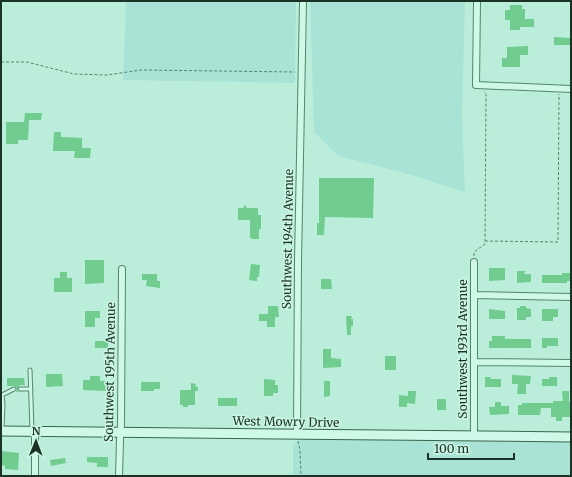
<svg xmlns="http://www.w3.org/2000/svg" width="572" height="477" font-family="Merriweather,serif">
  <style>
    .farmland { fill: #a9e3d5 }
    .building { fill: #70cd8f }
    .lines { fill: none; stroke-linecap: round; stroke-linejoin: round }
    .lane-casing { stroke: #55856a; stroke-width: 5 }
    .street-casing { stroke: #55856a; stroke-width: 8 }
    .secondary-casing { stroke: #39664c; stroke-width: 11 }
    .path { stroke: #55856a; stroke-width: 1; stroke-dasharray: 3 2; stroke-linecap: butt }
    .lane { stroke: #cef9e8; stroke-width: 3 }
    .street { stroke: #cef9e8; stroke-width: 6 }
    .secondary { stroke: #cef9e8; stroke-width: 9 }
    .labels { text-anchor: middle; stroke-width: 3; stroke-linejoin: round; paint-order: stroke }
    .street-label { font-size: 12px; fill: #1a3324; stroke: #cbf5e5 }
  </style>
  <rect width="100%" height="100%" fill="#bbeeda"/>
  <path class="farmland" d="M126,1H296L295,83L123,80Z
    M310,1H465L462,116L465,192L401,172L338,156L314,132Z
    M303,438L571,441V476H293V444Z"/>
  <path class="building" d="M510,5H522V9H525V19H534V27H520V30H510V20H505V10H510Z
    M554,37L571,38V45H554Z
    M528,46V55H520V67H502V58H507V47Z
    M25,113H42L41,120H29L28,140H18V144H6V122H24Z
    M54,132H61V137L82,138V148H91L90,158H74L75,151H53Z
    M319,178H374L373,218L325,217L324,235H317V223H319Z
    M245,205L247,208H258V215H261V229H259V239H252L250,237V220H238V208H243Z
    M85,260H104V283L85,284Z
    M251,264L260,265L259,277H257V281L249,280Z
    M489,268H505V280L489,281Z
    M517,271H525L524,274H531V282L517,283Z
    M60,272H67V278H72V292H54V278H60Z
    M562,273H571V281H567V283H542V275H562Z
    M142,274H157V281H160V288L146,286L147,280H142Z
    M321,279H331L332,289H321Z
    M268,306H278L279,317H275V327H267V321H259V314H268Z
    M520,306H526V308L531,309V317H526V320H517V308H520Z
    M489,309L505,311V319H489Z
    M542,309H558V317H553V321H542Z
    M85,311H100V318H95V327H85Z
    M346,316H352L351,319H353V326H351V335H347Z
    M492,336H505V339H531V348H489V341H492Z
    M542,338H558V346H547V348H542Z
    M95,341H108V348H95Z
    M323,349H331V358L341,359V367L323,368Z
    M385,356H396V370H385Z
    M46,374H62L63,386L46,387Z
    M512,375L531,376L530,384H526V394H517L518,384H512Z
    M90,376H100V381H106V391L83,390V380H90Z
    M485,377H491L490,379H501V387H485Z
    M549,377H557V386H542V379H549Z
    M7,378H24L25,385H20L17,389L18,392H16L17,389L15,386H7Z
    M264,379L275,380V385H278V393H273V396H264Z
    M324,381H330V396L324,397Z
    M141,382H160V389H154V391H141Z
    M191,383L196,384L195,386L198,387V391H195V405H188V407H183V405H180V390H191Z
    M408,391H416L415,404L407,403V407H399V395L408,396Z
    M562,391H569V402H571L570,417H562V421H556V417H551V408H541L540,415H518V405H522V403H553V401H563Z
    M218,398H237V406H218Z
    M437,399H446V410H437Z
    M495,402H501V406H509V414L490,415L489,407H495Z
    M1,451L19,453L18,470L5,469V466L1,465Z
    M87,457H108V467H97V463L87,462Z
    M65,458L66,463L51,466L50,460Z"/>
  <g class="lines">
    <defs>
      <path id="lane" d="M30,370L32,430
        M20,389H31
        M2,429L3,404L2,395L14,389"/>
      <path id="street" d="M477,1L476,85L571,89
        M474,295L571,297
        M474,362L571,363
        M297,435L298,261L303,1
        M474,436V262
        M35,476V432
        M119,476L120,440L121,425L122,269"/>
      <path id="secondary" d="M1,431L571,437"/>
    </defs>
    <use href="#lane" class="lane-casing"/>
    <use href="#street" class="street-casing"/>
    <use href="#secondary" class="secondary-casing"/>
    <path class="path" d="M1,62H27L74,74L107,75L141,70L295,72
      M485,241L558,242L559,94
      M474,256V252L485,244L486,93L484,92
      M298,441L300,450L301,476"/>
    <use href="#lane" class="lane"/>
    <use href="#street" class="street"/>
    <use href="#secondary" class="secondary"/>
  </g>
  <g class="labels">
    <g class="street-label">
      <text transform="translate(288 239) rotate(-89)" y="4">Southwest 194th Avenue</text>
      <text transform="translate(463 349) rotate(-90)" y="4">Southwest 193rd Avenue</text>
      <text transform="translate(110 372) rotate(-89)" y="4">Southwest 195th Avenue</text>
      <text transform="translate(286 422) rotate(1)" y="4">West Mowry Drive</text>
    </g>
  </g>
  <rect width="572" height="477" fill="none" stroke="#1a3324" stroke-width="4"/>
  <g transform="translate(36 441) rotate(1)" stroke="#cbf5e5" stroke-width="3" paint-order="stroke">
  <path d="M0-3L7 15L0 10L-7 15Z" fill="#1a3324"/>
  <text y="-6" font-size="11" font-weight="bold" text-anchor="middle" fill="#1a3324">N</text>
  </g>
  <path d="M428 453v6h86v-6" fill="none" stroke="#1a3324" stroke-width="2"/>
  <text x="434" y="453" font-size="12" fill="#1a3324" stroke="#cbf5e5" stroke-width="3" paint-order="stroke">100 m</text>
</svg>
